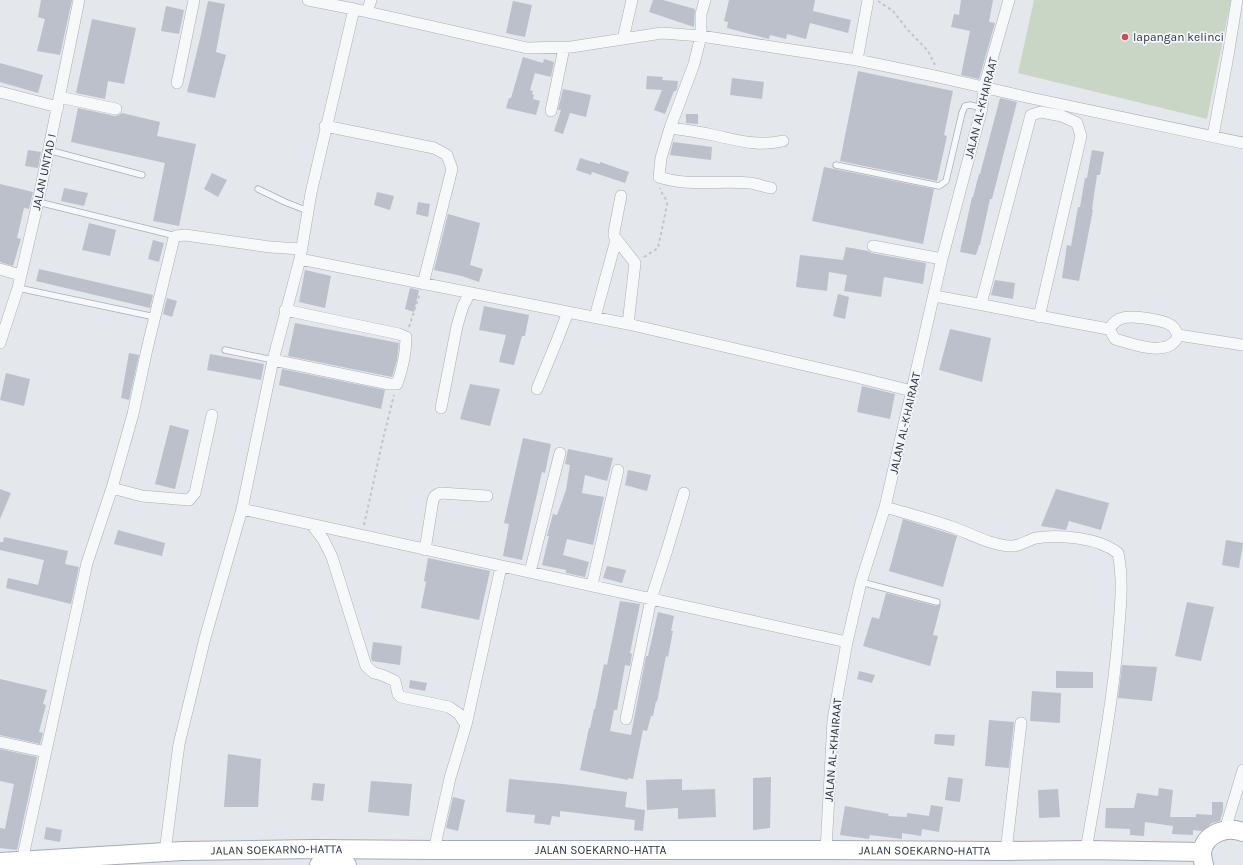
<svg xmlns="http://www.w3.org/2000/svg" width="1243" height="865" font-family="Karla,sans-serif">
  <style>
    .green { fill: #c9d6c5 }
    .building { fill: #bbc0ca }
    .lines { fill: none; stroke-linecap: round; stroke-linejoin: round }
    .lane-casing { stroke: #a9aeb7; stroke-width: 7 }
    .street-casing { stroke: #a9aeb7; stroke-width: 12 }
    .primary-casing { stroke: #a3abb8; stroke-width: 20 }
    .path { stroke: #c2c5cb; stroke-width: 2; stroke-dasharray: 3 3; stroke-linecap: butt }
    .lane { stroke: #f7f8fa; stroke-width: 5.5 }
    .street { stroke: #f7f8fa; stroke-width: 11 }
    .primary { stroke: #fff; stroke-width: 18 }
    .poi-dot { fill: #d1495b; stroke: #f4f6f9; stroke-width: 1.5 }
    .labels { text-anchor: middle; stroke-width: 3.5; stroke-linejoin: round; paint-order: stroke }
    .poi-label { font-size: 12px; fill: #2b3445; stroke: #f4f6f9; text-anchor: start }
    .street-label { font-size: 12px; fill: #2b3445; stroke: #f4f6f9 }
  </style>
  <rect width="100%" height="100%" fill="#e4e7ec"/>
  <path class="green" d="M1034,0H1231L1207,119L1018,73Z"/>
  <path class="building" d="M41,0H72L60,55L37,51L45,19L38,17Z
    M653,0H663L695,9L694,27L649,12Z
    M729,0H815L813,11L851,20L848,33L810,23L806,39L787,34L786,39L770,35L769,39L727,28L728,22L724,21Z
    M961,0H993L989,22L995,23L979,79L961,75L970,31L951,27L954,14L959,15Z
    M208,1L225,4L216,52L226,55L215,98L187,92L200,39Z
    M513,1L532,5L525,37L506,33Z
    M166,6L184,10L179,34L161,31Z
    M92,19L136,28L124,84L108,81L105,99L76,93Z
    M523,57L543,63L544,59L554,62L551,77L535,73L530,90L533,91L532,94L534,95L533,99L540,101L536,115L506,108L509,98H511Z
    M0,63L43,75L38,93L0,82Z
    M858,71L953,91L944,135L947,136L937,181L840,161Z
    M647,76L663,77L662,80L678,81L677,89L676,91H674L665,114L654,110L662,90L646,89Z
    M732,78L764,82L762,99L730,95Z
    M563,89L591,95L586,117L570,113L563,134L554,131L561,110H558Z
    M1000,98L1017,102L992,199H990L980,245H979L976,255L960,252L972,197H973L979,174H980Z
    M78,108L115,116L119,115L122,113L160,122L157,136L196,144L179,226L153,221L165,163L71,142Z
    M686,114H698V124L686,123Z
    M673,142L712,147L711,160L670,155Z
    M28,150L41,152L38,168L25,166Z
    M1092,150L1104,152L1100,175H1097L1092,209L1093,210L1079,281L1062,278L1067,245L1071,246L1078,207H1080L1085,178H1087Z
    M580,158L600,164V162L629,172L625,183L592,172L591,175L576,170Z
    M824,167L934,189L923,244L812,221Z
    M212,173L227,180L218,197L204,189Z
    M0,184L33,192L29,209L24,208L17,238L21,239L13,266L0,262Z
    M64,188L88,193L84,206L61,201Z
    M377,192L394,196L390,210L374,205Z
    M418,202L430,204L428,217L416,214Z
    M448,214L480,223L470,265L483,269L479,282L462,276L434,270Z
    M89,223L116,230L110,256L82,250Z
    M153,240L164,243L159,262L148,259Z
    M846,247L868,251L871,253L926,263L923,284L884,277L881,297L844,291L847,275L829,272L827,291L796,287L800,255L843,260Z
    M39,269L153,295L150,308L36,281Z
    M305,270L331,276L325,308L299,302Z
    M995,280L1015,283L1013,299L991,295Z
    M410,288L419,290L414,312L405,309Z
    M838,294L849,297L845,319L833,316Z
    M167,298L177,301L172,317L163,314Z
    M484,306L529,315L525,336H522L514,365L499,362L506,335L479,330Z
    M295,323L399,343L397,360L392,377L288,356Z
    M950,329L991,338L982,382L939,370Z
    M129,353L139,355L129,400L121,398Z
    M210,354L264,364L261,380L207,370Z
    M282,369L385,390L381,409L279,385Z
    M6,373L30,379L24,406L0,400Z
    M470,384L500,389L490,426L460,419Z
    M862,386L895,394L890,419L857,412Z
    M170,425L189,430L175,489L155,484Z
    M523,438L551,444L545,473L542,472L522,560L503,556L509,524L504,523Z
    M568,449L613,458L607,481L585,475L582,493L604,497L593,545L567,539L563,555L589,562L585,577L566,573V570L542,565L549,536H547L553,514L557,515L566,490L570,465L565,464Z
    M628,470L651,475L647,491L625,485Z
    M0,489L11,493L0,519Z
    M1056,489L1109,503L1101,530L1069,521L1066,530L1041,526Z
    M903,519L957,536L943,587L889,571Z
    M118,530L165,543L162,556L114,544Z
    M4,537L68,551L65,564L79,567L71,604L6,588L8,578L38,585L44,560L0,550V542H3Z
    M1226,540L1243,543L1239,568L1222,565Z
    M428,558L490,571L479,620L421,608L426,582L424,581Z
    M607,566L626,570L622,583L603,578Z
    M886,593L936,606L941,604L933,635L938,636L930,666L863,646L872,617L879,619Z
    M620,601L640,604L630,653L632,654L630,666L625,665L617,710H614L610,731L631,735L646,656H648L658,612L674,616L671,631H673L668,657L666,656L657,702L656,701L653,716H651L647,731L643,730L633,779L628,778V780L580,770L589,728H590L594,709H595L604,664L607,665Z
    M1187,602L1214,607L1201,661L1175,656Z
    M373,642L402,646L400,665L372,661L371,657Z
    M1122,665L1157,667L1152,701L1118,698Z
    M859,671L875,675L872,683L857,679Z
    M1056,671L1093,672V688H1056Z
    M0,679L47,690L43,704L46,705L39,732L43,733L40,744L0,735Z
    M410,680L427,683L425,691L409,688Z
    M1032,691L1061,693L1060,723L1030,721Z
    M989,720L1014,722L1009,768L985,766Z
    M935,734L955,735L954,746L934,744Z
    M0,749L37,757L17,850L0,848V828L5,829L14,784L0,781Z
    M228,754L261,759L258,807H224Z
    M771,777L770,828L753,830V778Z
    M948,777L963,779L960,802L945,800Z
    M509,779L563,784L627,792L625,807L645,810L643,831L634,830L635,820L560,811V817L552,816L550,825L534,823L535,815L506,812Z
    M682,779V790L715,789L716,817L678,819V808L647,810L646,780Z
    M371,781L412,784L409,816L368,812Z
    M313,783L325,784L323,801L311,800Z
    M1159,788L1173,790L1170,817H1196V814L1212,815V802H1223V811L1220,821L1212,823L1202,831L1193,830V835L1172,834L1173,826L1145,822L1144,836L1130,835V829L1105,828L1106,808H1134L1137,793L1158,796Z
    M1058,789L1060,817L1039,818L1038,790Z
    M453,797L465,800L458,831L446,828Z
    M931,805L943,807L939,832L922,829L921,836L902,833V839L870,835L869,839L840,835L845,806L889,814L888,816L907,817V813L929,816Z
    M46,827L62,830L60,842L44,839Z"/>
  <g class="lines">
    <defs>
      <path id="lane" d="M48,150L142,175
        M836,165L939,186L946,181L962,113L965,106L970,105L982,108
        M258,189L285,202L308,211
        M38,202L176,236
        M18,288L155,317
        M225,350L273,360
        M861,582L937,602"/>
      <path id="street" d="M308,0L354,9L527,48L571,47L662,33L701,36L857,60L939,77L1026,97L1243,143
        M705,0L701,14V36L694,64L670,128L661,158L659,177C688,187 720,180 750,183C757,184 765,187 771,188
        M367,12L371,0
        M623,39L632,0
        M857,60L868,0
        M177,83L194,0
        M0,92L58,107
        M59,97L116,109
        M551,111L564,48
        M325,126L434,148L447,155L452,169L423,284
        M670,128C685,130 699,132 713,135C737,140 758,147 783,141
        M1213,136L1228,56L1237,0
        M621,196L614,232V236L635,263L628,324
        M873,246L942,259
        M300,259L628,324L852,376L912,391
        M0,269L20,275
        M934,296C993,306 1050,319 1109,329C1113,324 1116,319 1123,318C1132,315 1167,320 1173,327C1175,329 1177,333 1178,335L1243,345
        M981,304L1031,115L1041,112L1062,116L1077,123L1081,136L1039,317
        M595,317L616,240
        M1109,329L1115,339C1129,343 1161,355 1173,343C1175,342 1177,338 1178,335
        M0,343L18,288L38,202L79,0
        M273,360L389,384H397C402,370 406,352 406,337L399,334L285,310
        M537,389L558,338L568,312
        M441,408L457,326L463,306L470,293
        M112,488L142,496L189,500L195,493L212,415
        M885,507C909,514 932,520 955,528C973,535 991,545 1010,546C1020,547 1027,540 1036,538C1060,534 1099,538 1118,553C1124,582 1120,610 1118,638C1112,709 1098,780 1086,850
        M242,509L847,642
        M312,525L323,539L332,557L366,666L374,673L382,675L395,681L398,694L401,697L449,707L459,714L466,725
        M425,550L433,500L435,496L440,493L487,496
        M530,572L560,453
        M592,585L618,470
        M626,719L651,599L667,550L684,493
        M0,742L46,752
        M1225,830L1243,770
        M434,850L450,778L466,725L501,567
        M826,850L833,720L847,642L861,582L885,507L942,259L982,108L984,87L1009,0
        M1006,851L1021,723
        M165,852L179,744L205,638L242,509L273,360L300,259L311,193L354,9
        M22,861L87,563L112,488L133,414L147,349L174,238L176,236L185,235L270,247L301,249"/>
      <g id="primary">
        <path id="s1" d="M0,862L182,851L315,849L434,850H826L1006,851L1086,850L1202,852"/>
        <path d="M319,865H347"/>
        <path d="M1204,865C1203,861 1202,856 1202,852C1205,833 1227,826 1243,832"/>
      </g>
    </defs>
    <use href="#lane" class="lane-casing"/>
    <use href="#street" class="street-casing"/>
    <use href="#primary" class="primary-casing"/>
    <path class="path" d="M878,1L893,11L907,29L928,51L935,65
      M644,257L658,248L667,205C667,198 661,194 660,188
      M409,327L420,293
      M364,525L383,439L394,395"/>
    <use href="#lane" class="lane"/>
    <use href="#street" class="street"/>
    <use href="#primary" class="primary"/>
  </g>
  <circle class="poi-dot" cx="1125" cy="37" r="4"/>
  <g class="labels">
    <g class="poi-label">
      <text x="1133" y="41">lapangan kelinci</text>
    </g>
    <g class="street-label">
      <text transform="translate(981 108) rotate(-76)" y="4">JALAN AL-KHAIRAAT</text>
      <text transform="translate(44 172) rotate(-78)" y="4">JALAN UNTAD I</text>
      <text transform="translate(905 423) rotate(-77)" y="4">JALAN AL-KHAIRAAT</text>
      <text transform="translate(833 750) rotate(-85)" y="4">JALAN AL-KHAIRAAT</text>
      <text dy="4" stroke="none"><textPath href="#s1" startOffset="277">JALAN SOEKARNO-HATTA</textPath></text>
      <text dy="4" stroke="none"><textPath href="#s1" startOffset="601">JALAN SOEKARNO-HATTA</textPath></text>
      <text dy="4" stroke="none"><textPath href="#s1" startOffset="925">JALAN SOEKARNO-HATTA</textPath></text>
    </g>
  </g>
</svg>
